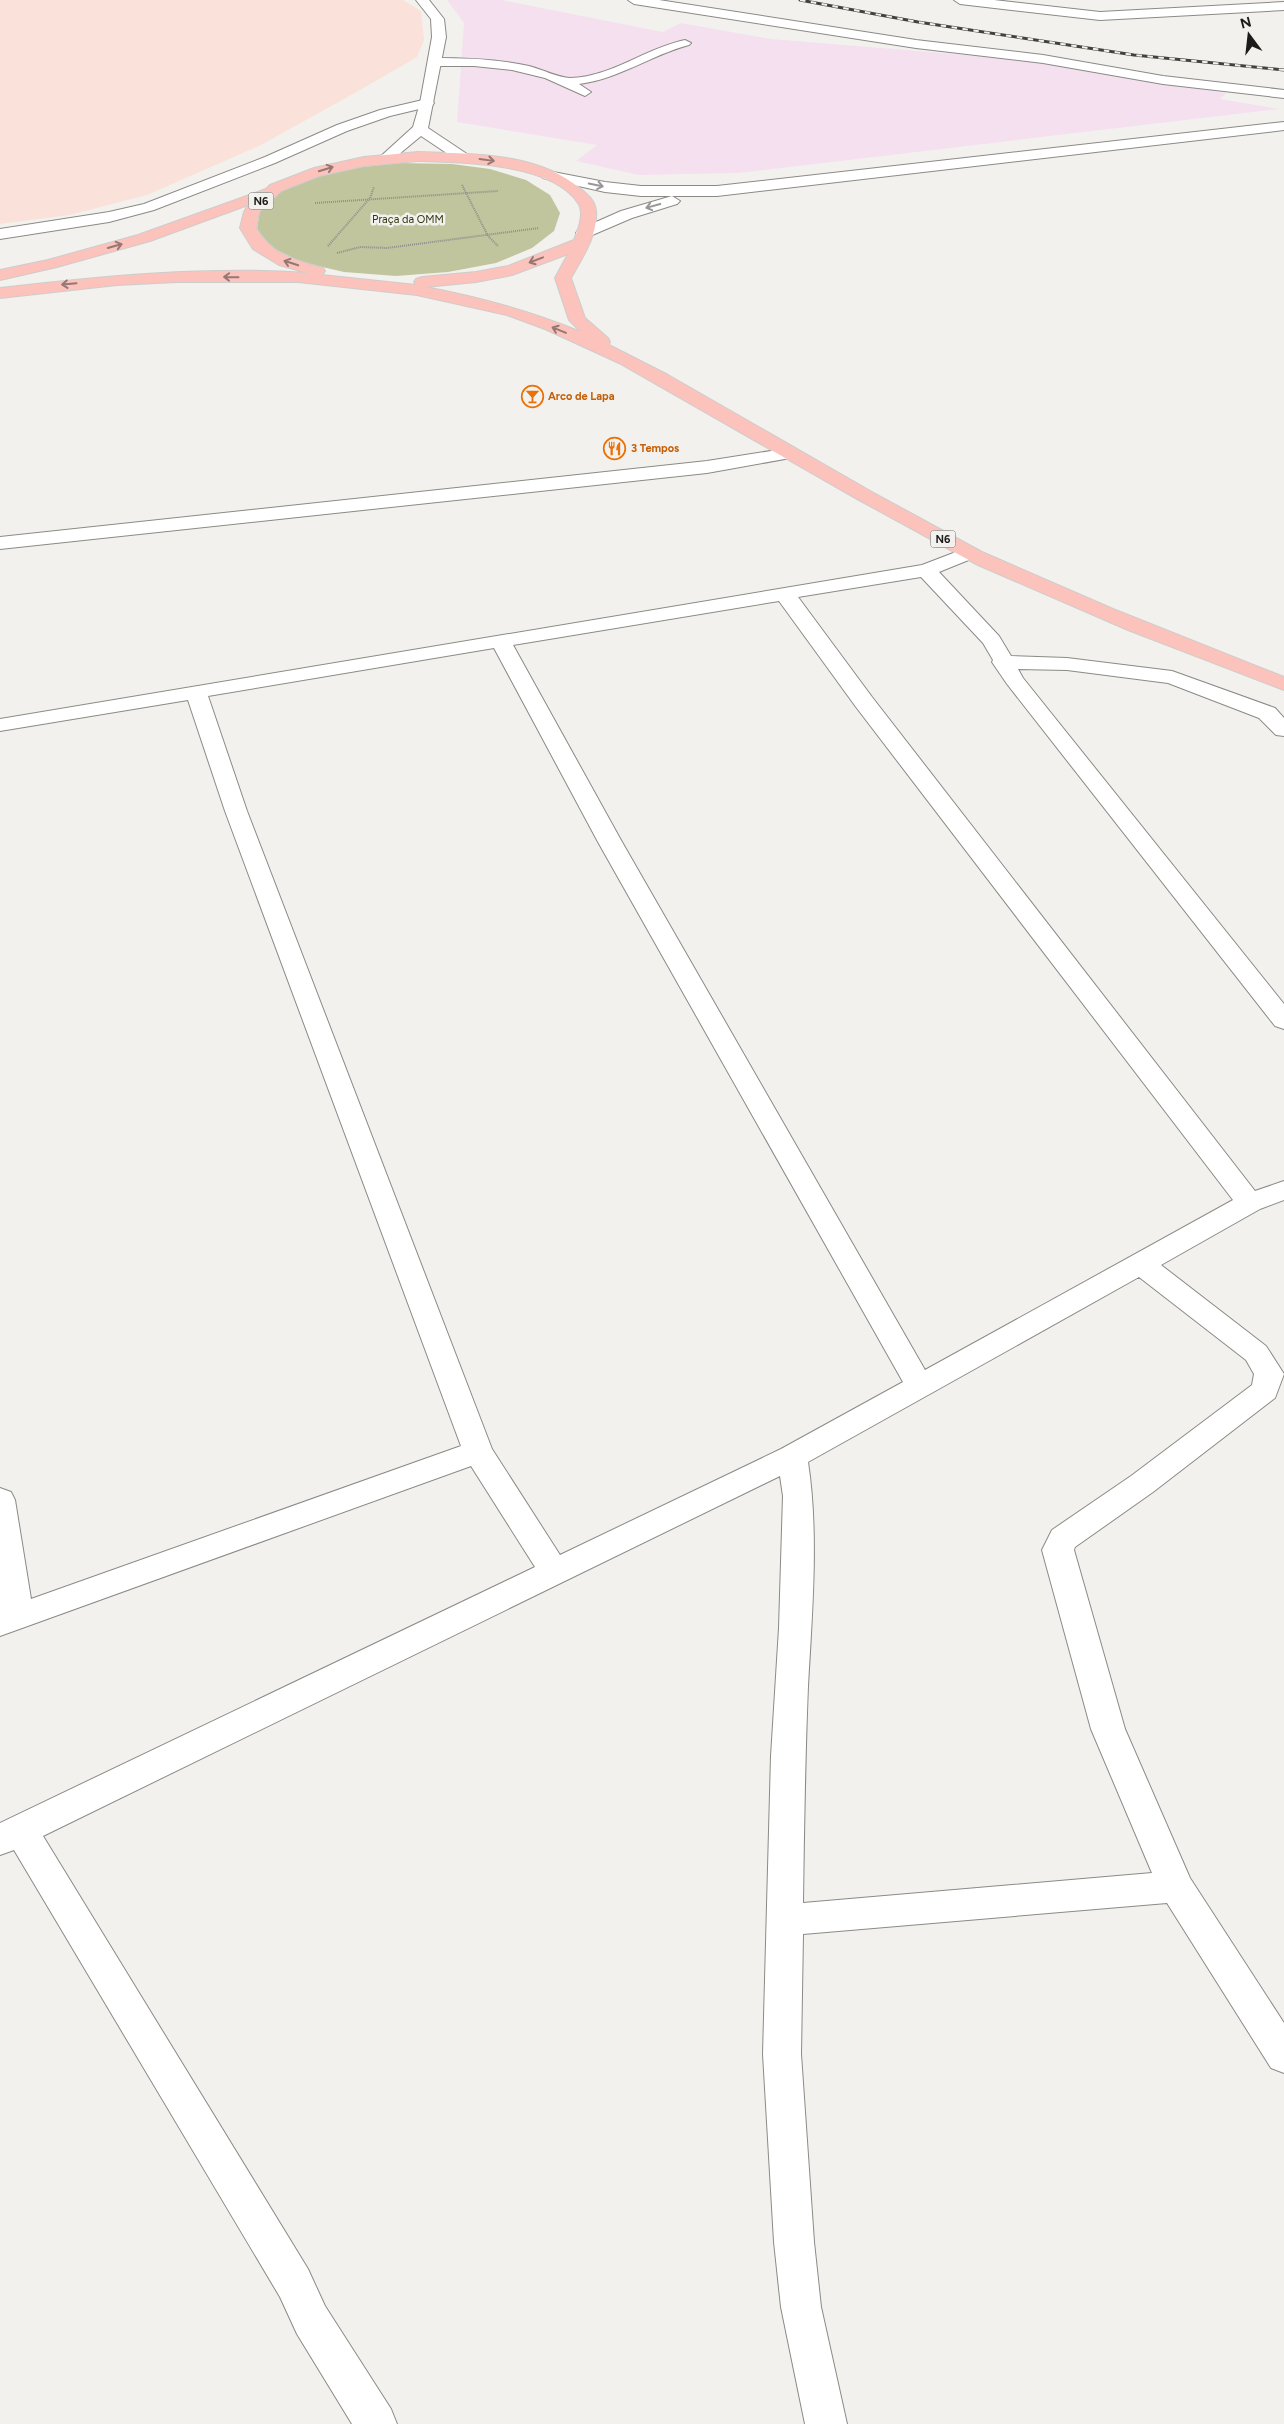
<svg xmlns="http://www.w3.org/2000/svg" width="1284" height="2424" font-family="Figtree,sans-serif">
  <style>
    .commercial { fill: #f5e0f0 }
    .industrial { fill: #fae1d9 }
    .green { fill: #c0c59d }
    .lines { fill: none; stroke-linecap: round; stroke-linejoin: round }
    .lane-casing { stroke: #8b8a86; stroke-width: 2 }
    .street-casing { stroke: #8b8a86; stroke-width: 2 }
    .secondary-casing { stroke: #8b8a86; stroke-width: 2 }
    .highway-casing { stroke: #cdcdcc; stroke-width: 2 }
    .path { stroke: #8f8e8b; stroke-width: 2; stroke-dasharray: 1 1; stroke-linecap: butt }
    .lane { fill: #fff; fill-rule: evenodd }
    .street { fill: #fff; fill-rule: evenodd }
    .secondary { fill: #fff; fill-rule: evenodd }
    .highway { fill: #fcc3bc; fill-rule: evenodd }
    .rail-casing { stroke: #42413f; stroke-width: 3 }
    .rail { stroke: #f3f1ed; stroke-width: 2; stroke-dasharray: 5.5; stroke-linecap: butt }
    .oneway { stroke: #977773 }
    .oneway2 { stroke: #989898 }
    .labels { text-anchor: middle; stroke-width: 5; stroke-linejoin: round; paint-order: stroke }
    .shield { fill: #f3f1ed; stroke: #5c5b59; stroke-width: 1 }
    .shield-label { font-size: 11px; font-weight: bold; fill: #1b1b19 }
    .far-park-label { font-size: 11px; fill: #333610; stroke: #f3f1ed }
    .far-food-label { font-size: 11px; font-weight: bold; fill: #c56008; stroke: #f3f1ed; text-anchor: start }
  </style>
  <rect width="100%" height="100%" fill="#f3f1ed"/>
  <path class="commercial" d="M447,0H502L663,32L681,23L771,39L1017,59L1226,93L1220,99L1279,109L738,173L639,175L576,161L597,145L457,122L464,23Z"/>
  <path class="industrial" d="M0,0H403L421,11L424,40L417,57L353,94L259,146L147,195L69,215L0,224Z"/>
  <path class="green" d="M399,163L452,164L490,169L526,180L550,195L560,213L554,231L532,248L496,263L448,272L396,276L344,272L301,262L271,247L257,229L260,210L279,192L311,178L353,168Z"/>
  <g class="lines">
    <defs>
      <path id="lane" d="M685,40L691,43L689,45C651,55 619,79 579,84L591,92L585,96L545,78L512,70L474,66H434L428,62L434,58C466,58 498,59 529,66C541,69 559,78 570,78C612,77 645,48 685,40Z"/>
      <path id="street" d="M628,0H659L916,40L1043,55L1163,76L1284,90V98L1163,84L1043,63L916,48L634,4Z
        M954,0H994L1100,12L1284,2V10L1100,20L960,4Z
        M427,99L432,100L434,103L432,106L390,116L347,131L275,163L154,210L109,222L0,239V229L109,212L144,204L265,157L337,125L380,110Z
        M790,448L796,449L799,453L796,457L707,473L0,549V537L707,461Z
        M969,547L976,549L979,553L976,557L939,572L999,636L1011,656L1067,658L1172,671L1275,708L1284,718V736L1276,735L1259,718L1168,683L1067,670L1018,669L1023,678L1284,1004V1029L1275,1026L1007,684L992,662L993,660L983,643L921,577L798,597L872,697L1255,1191L1284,1181V1200L1260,1209L1161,1265L1266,1346L1284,1374L1275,1398L1153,1492L1075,1547L1074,1550L1125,1729L1190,1878L1284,2023V2073L1271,2068L1167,1903L803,1934L801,2054L814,2242L821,2307L847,2424H805L781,2307L774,2242L763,2054L771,1756L779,1628L783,1496L780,1476L43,1836L308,2269L325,2306L391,2409L397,2424H352L297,2334L280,2297L14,1850L0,1855V1823L535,1567L471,1466L0,1636V1488L11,1492L15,1500L31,1599L461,1446L225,811L188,700L0,731V719L922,565ZM779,601L856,707L1233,1200L925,1370L622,842L513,645ZM494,648L598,842L903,1382L781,1449L560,1555L492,1449L247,811L208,696ZM1139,1277L1246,1360L1254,1374L1252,1385L1131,1476L1052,1530L1042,1550L1091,1729L1152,1873L803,1903C804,1830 805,1758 808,1686C812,1614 819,1533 808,1462Z"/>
      <path id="secondary" d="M416,0H429L444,19L446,37L428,128L467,154L469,157L467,160H457L421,136L392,160L387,161L380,157L413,127L420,103L432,37L431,19Z
        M1284,122V130L717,196H641L605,192L543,178L541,175L548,171L605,182L641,186H717Z
        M672,196L680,201L677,204L632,218L590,236L584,238L576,233L578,230L621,211Z"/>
      <path id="highway" d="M418,152C472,154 539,152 582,190C589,196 595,201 596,211C598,235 582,258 571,278L585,318L608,338L610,342L609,345L668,375L872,492L982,552L1113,609L1284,677V690L1128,630L978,565L859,500L619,363L545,329L507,315L417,295L298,282H177L117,285L0,298V288C102,276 205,266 308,273L279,265L253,249L240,228L244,212L248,205L150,241L57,267L0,280V270L48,260L138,235L266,189L270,185L314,168L364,157ZM418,161C461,162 552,163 578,203C585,213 578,230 574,240L508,266L476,272L422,277L416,279L414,282L416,285L322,275L325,271L323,268C294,260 272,255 256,228L259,212L281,191L319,176L364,166ZM568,254L555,278L569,320L581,332C530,311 479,297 425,287L476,282L512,275Z"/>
    </defs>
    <use href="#lane" class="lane-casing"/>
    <use href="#street" class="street-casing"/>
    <use href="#secondary" class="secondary-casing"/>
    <use href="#highway" class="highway-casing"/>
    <path class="path" d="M462,185L488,236L498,246
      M315,203L498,191
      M328,246L370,198L374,187
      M337,253L360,247L387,248L539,228"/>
    <use href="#lane" class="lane"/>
    <use href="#street" class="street"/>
    <use href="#secondary" class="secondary"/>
    <use href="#highway" class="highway"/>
    <defs>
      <path id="rail" d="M800,0L918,22L1134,55L1284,70"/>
    </defs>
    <use href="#rail" class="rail-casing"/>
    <use href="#rail" class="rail"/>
  </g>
  <defs><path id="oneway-shaft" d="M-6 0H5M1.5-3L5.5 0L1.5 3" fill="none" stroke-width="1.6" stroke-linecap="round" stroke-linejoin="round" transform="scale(1.25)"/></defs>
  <g class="oneway">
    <use href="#oneway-shaft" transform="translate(487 160) rotate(8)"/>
    <use href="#oneway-shaft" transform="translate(326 169) rotate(-17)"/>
    <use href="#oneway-shaft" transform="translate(115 246) rotate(-16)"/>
    <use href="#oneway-shaft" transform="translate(536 260) rotate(159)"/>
    <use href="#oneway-shaft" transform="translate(291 263) rotate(-162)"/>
    <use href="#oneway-shaft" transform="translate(231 277) rotate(-179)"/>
    <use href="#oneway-shaft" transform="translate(69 284) rotate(175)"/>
    <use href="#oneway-shaft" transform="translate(559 330) rotate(-158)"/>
  </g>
  <g class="oneway2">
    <use href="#oneway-shaft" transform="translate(596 185) rotate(12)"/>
    <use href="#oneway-shaft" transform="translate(653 206) rotate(165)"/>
  </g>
  <defs>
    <symbol id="bar-ring" viewBox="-11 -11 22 22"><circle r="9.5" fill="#f3f1ed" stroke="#e8710a" stroke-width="1.5"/><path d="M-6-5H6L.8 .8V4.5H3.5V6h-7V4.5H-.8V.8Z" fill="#e8710a"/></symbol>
    <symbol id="restaurant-ring" viewBox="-11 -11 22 22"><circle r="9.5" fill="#f3f1ed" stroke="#e8710a" stroke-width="1.5"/><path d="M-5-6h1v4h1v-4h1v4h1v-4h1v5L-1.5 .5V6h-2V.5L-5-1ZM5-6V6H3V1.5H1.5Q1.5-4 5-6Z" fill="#e8710a"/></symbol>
  </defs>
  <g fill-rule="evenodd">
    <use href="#bar-ring" x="520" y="384" width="25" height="25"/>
    <use href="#restaurant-ring" x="602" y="436" width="25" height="25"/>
  </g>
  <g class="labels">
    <g class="shield">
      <rect x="248.5" y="192.5" width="25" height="17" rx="4"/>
      <rect x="930.5" y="530.5" width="25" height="17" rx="4"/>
    </g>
    <g class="shield-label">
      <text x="261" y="205">N6</text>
      <text x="943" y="543">N6</text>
    </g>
    <g class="far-park-label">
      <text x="408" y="223">Praça da OMM</text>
    </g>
    <g class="far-food-label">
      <text x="548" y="400">Arco de Lapa</text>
      <text x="631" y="452">3 Tempos</text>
    </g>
  </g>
  <g transform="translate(1249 35) rotate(345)" stroke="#f3f1ed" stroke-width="4" paint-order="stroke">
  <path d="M0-4L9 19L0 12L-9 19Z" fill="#1b1b19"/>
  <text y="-8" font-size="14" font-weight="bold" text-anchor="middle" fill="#1b1b19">N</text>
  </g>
</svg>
